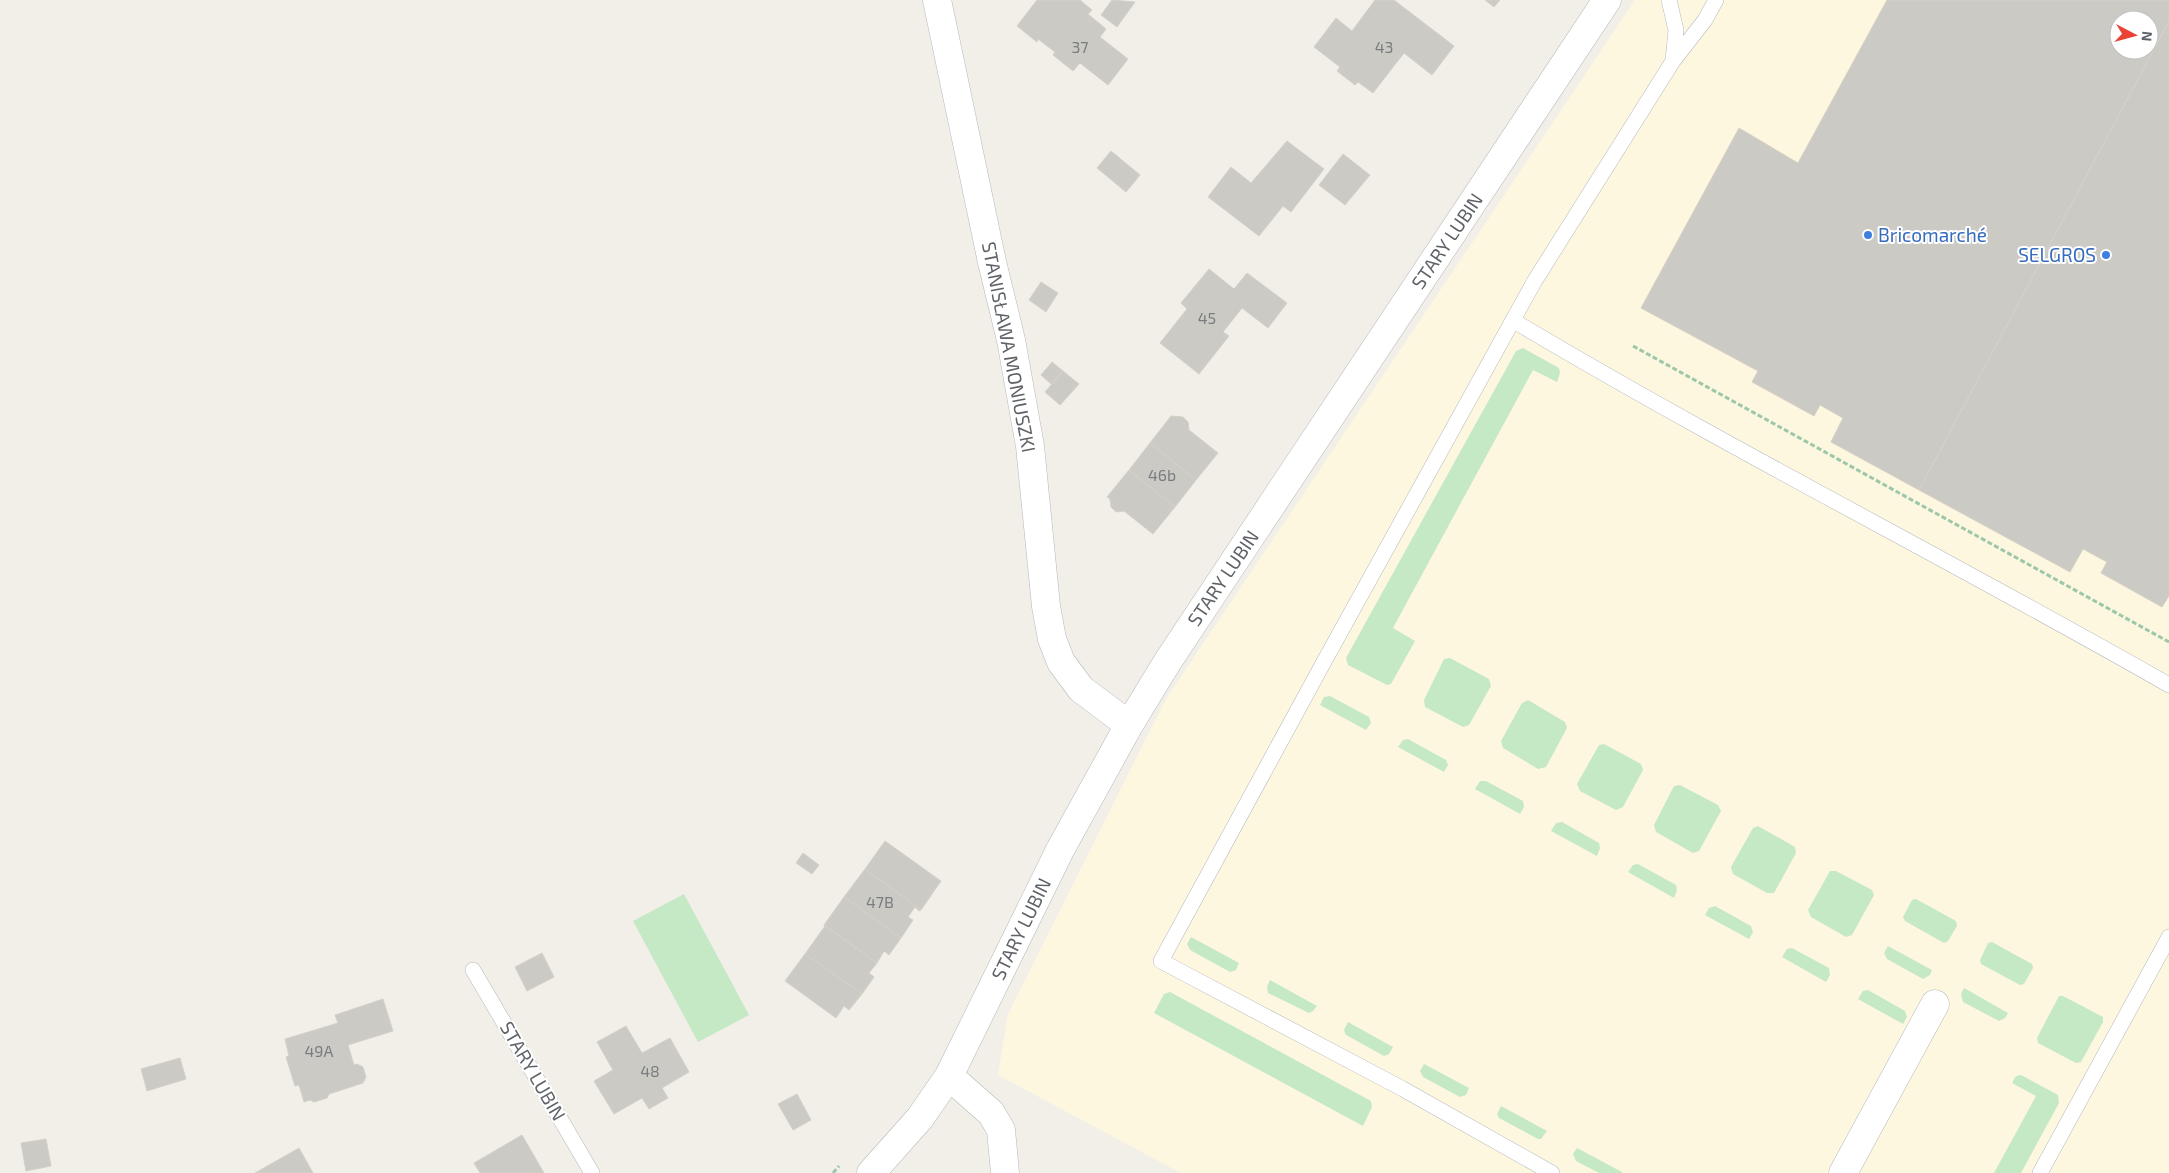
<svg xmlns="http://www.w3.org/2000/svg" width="2169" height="1173" font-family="'Exo 2',sans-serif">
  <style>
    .commercial { fill: #fef7e0; fill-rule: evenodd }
    .green { fill: #c5e8c5 }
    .building { fill: #cccac5; stroke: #d6d1c6; fill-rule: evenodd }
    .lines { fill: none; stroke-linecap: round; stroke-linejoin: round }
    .service-casing { stroke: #b5b8bc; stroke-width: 16 }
    .minor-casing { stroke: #b5b8bc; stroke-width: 29 }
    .path { stroke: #9cc7a9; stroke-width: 3; stroke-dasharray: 5 2.5; stroke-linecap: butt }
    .service { stroke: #fff; stroke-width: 15 }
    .minor { stroke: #fff; stroke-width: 28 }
    .shop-dot { fill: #3f7fe0; stroke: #fff; stroke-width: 2 }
    .labels { text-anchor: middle; stroke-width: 4; stroke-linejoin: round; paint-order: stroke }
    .number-label { font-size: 16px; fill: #7a7d7f }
    .shop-label { font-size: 19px; fill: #366cbe; stroke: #fff; text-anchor: start }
    .street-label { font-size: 19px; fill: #5f6368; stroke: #fff }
  </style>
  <rect width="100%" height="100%" fill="#f1efe8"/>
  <path class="commercial" d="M1635,0H2169V1173H1181L998,1075L1008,1014L1166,699ZM2119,20H2149V50H2119Z"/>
  <path class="green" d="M1523,348L1559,368L1560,373L1557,382L1533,370L1393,628L1415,641L1391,684L1387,685L1348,665L1346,658L1516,351Z
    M1450,658L1489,679L1491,686L1469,725L1463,727L1425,707L1424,700L1444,659Z
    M1330,696L1369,717L1371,723L1366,730L1320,705L1324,697Z
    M1528,700L1565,722L1567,728L1546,767L1538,769L1503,748L1501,741L1522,703Z
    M1408,739L1446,760L1448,765L1444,772L1398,747L1403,740Z
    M1604,744L1641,764L1643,770L1623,807L1616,810L1580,791L1577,784L1599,745Z
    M1480,781H1486L1523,801L1524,807L1520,814L1475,789Z
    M1680,785L1718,805L1721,811L1699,851L1693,853L1656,832L1654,825L1674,786Z
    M1562,822L1599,843L1600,848L1597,856L1551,831L1556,823Z
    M1758,826L1795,847L1796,853L1774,893H1767L1733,874L1731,867L1753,828Z
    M1638,864L1676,885L1677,890L1674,898L1628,872L1633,865Z
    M1830,871H1836L1872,890L1874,895L1852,935L1846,937L1811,917L1808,910Z
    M684,894L749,1015L698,1042L633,921Z
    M1916,899L1956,921L1957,926L1948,941L1944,943L1905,921L1903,917L1912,900Z
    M1715,906L1751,926L1753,932L1749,939L1705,915L1709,908Z
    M1191,937L1239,963L1236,970L1230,972L1190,950L1187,944Z
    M1992,942L2032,964L2033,968L2024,984L2020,985L1981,964L1980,960L1988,943Z
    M1888,946L1932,970L1930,975L1923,979L1887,959L1884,953Z
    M1792,948L1829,968L1830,975L1826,982L1782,957L1787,949Z
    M1270,980L1317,1006L1313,1011L1309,1013L1268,993L1267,987Z
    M1964,988L2008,1013L2005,1018L1999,1021L1963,1002L1961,994Z
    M1868,990L1905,1011L1907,1017L1903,1024L1858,999L1863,991Z
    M1170,992L1371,1101L1372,1107L1363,1126L1154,1013L1164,994Z
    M2059,996H2063L2103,1017V1022L2081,1062L2076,1063L2038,1043L2037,1038Z
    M1348,1022L1393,1047L1389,1054L1384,1056L1346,1035L1344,1030Z
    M1424,1064L1469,1088L1466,1095L1460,1097L1423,1077L1420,1071Z
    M2021,1075L2058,1095L2059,1103L2021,1173H1994L2036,1096L2012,1083L2016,1076Z
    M1501,1106L1547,1131L1541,1139H1538L1499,1118L1497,1114Z
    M1577,1148L1622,1172V1173H1599L1576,1161L1573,1154Z"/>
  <path class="building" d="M1037,0H1080L1092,10L1088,14L1106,29L1100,37L1128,59L1108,85L1080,63L1073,71L1053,55L1055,52L1038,39L1037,42L1017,26Z
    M1112,0L1135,2L1117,27L1101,15Z
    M1375,0H1394L1454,46L1432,75L1404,53L1373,93L1358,82L1355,85L1337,71L1340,67L1314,47L1336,18L1352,31Z
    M1485,0H1500L1494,7Z
    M1887,0H2169V21L1919,490L1831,442L1843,418L1820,405L1814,416L1752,382L1758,371L1641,308L1739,128L1798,163ZM2119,20H2149V50H2119Z
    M2169,21V596L2162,607L2101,573L2107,562L2083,549L2070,572L1919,490Z
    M1287,141L1324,169L1291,212L1283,206L1259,236L1208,197L1231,167L1251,183Z
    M1111,151L1140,175L1126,192L1097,168Z
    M1343,154L1370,175L1345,205L1319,185Z
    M1209,269L1234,289L1247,273L1287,303L1268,328L1242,308L1223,332L1229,336L1199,374L1160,343L1187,309L1181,303Z
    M1041,282L1058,293L1046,312L1029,300Z
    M1052,362L1063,371L1051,384L1041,375Z
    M1063,371L1079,384L1060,405L1045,392Z
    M1171,416L1183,417L1188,422L1189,430L1218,453L1196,480L1150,443Z
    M1150,443L1196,480L1175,507L1129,470Z
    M1129,470L1175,507L1153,534L1124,511L1116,512L1111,507L1110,499L1107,497Z
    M885,841L941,881L921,910L865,869Z
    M803,853L819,865L812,874L796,863Z
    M865,869L921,910L919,911L915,907L908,917L913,920L901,938L844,897Z
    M844,897L901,938L889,955L884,951L877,963L824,925Z
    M825,926L877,963L869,973L874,977L862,994L805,954Z
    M542,953L554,977L527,991L515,967Z
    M805,954L862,994L849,1010L844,1006L836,1018L785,981Z
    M383,999L393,1031L348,1045L354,1065L357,1064L363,1067L366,1077L363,1083L329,1094L327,1098L314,1102L310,1100L304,1102L299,1085L295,1086L286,1057L289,1056L285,1039L338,1023L335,1015Z
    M626,1026L642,1053L670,1038L689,1072L662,1088L668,1098L649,1109L642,1098L614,1114L594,1081L613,1070L597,1042Z
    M180,1058L186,1079L147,1091L141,1069Z
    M797,1094L811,1120L793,1130L778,1104Z
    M522,1135L544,1173H480L474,1163Z
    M46,1139L51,1166L26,1171L21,1143Z
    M299,1148L313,1173H255Z"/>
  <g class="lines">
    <defs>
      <path id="service" d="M1673,61L1705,20L1716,0
        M1514,321C1729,449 1952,561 2169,685
        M473,970L592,1173
        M1552,1173L1403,1089L1161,961L1320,669L1534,282L1673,61L1676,30L1669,0
        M2040,1173L2169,937"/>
      <path id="minor" d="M937,0L992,262L1011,340L1030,446L1046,606L1052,639L1061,662L1081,689L1129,725
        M949,1076L991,1113L1001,1130L1005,1173
        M871,1173L920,1118L949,1076L1060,850L1129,725L1168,661L1607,0
        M1843,1173L1935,1004"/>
    </defs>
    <use href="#service" class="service-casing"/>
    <use href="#minor" class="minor-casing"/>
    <path class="path" d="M1633,346L2169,642
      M833,1173L839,1166"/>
    <use href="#service" class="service"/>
    <use href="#minor" class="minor"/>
  </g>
  <g class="shop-dot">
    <circle cx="1868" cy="235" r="5"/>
    <circle cx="2106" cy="255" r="5"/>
  </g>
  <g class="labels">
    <g class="number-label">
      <text x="1080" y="53">37</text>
      <text x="1384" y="53">43</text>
      <text x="1207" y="324">45</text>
      <text x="1162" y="481">46b</text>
      <text x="880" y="908">47B</text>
      <text x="319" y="1057">49A</text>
      <text x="650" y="1077">48</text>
    </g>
    <g class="shop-label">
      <text x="1878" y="242">Bricomarché</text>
      <text x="2096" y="262" text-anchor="end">SELGROS</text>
    </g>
    <g class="street-label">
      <text transform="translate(1447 241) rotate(-56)" y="7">STARY LUBIN</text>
      <text transform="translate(1009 347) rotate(79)" y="7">STANISŁAWA MONIUSZKI</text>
      <text transform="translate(1223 578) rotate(-56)" y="7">STARY LUBIN</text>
      <text transform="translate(1021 929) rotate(-64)" y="7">STARY LUBIN</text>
      <text transform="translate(533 1071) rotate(60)" y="7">STARY LUBIN</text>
    </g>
  </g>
  <g transform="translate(2134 35) rotate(96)"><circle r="24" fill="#ffffff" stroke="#bfc1c3"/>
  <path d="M0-4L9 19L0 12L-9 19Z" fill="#ea4335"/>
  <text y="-8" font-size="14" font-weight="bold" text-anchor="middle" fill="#5f6368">N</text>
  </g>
</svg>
